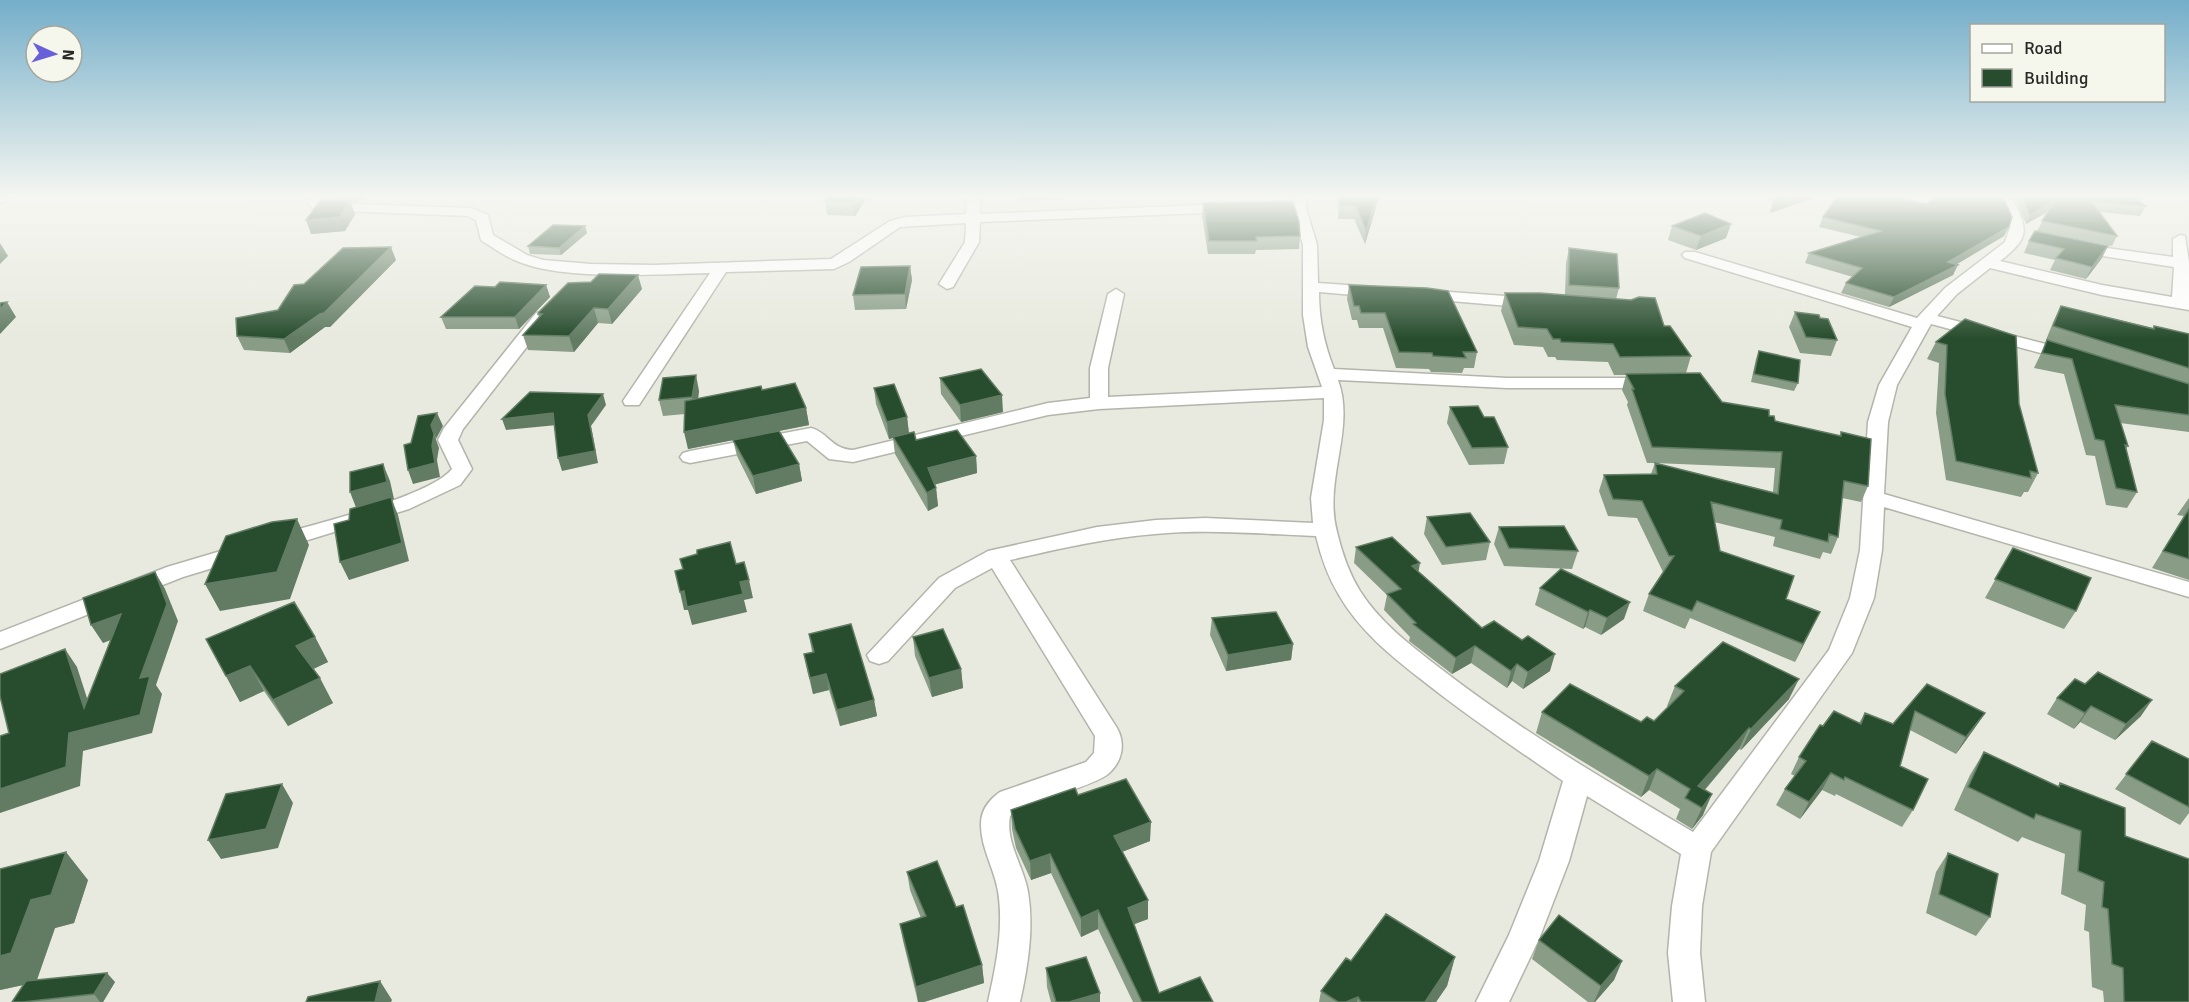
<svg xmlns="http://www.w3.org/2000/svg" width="2189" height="1002" font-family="Signika,sans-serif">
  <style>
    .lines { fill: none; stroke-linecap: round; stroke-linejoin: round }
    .street-casing { stroke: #b3b4aa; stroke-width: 3 }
    .street { fill: #fff; fill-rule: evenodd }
    .wall { fill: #889c86; fill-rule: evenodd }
    .shaded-wall { fill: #627c63 }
    .building { fill: #284d2e; stroke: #627c63; stroke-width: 1.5 }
  </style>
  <rect width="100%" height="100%" fill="#e8eadf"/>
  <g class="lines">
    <defs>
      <path id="street" d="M0,197H8L5,202L0,203Z
        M312,197H326L322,202L327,203L471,208L488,215L493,235L527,255L543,260L591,264L654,265L831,259L890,221L905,217L966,214L967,197H981L980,214L1229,204L1236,208L1229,212L980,222L979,242L953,287L947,289L939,284L965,242L966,223L900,227L849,262L834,269L726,272L639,405H625L623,401L710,273C659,274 563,281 517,261C504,256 492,247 481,240L476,220L468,216L318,210L313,209L308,203Z
        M1293,197H1307L1306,208L1317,245L1318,283L1376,287L1384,292L1376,297L1319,292C1319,319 1324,344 1334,369L1507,378H1652L1658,379L1661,383L1658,387L1652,388H1507L1338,380C1356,429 1323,480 1337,532C1342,553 1349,573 1360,591C1381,624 1414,648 1445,672C1523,732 1608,782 1693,832L1829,650L1850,598L1860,550L1868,422L1879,385L1912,327L1685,258L1682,255L1685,252H1695L1917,318L1945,288L2005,242L2010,227L1997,197H2011C2029,230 2030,238 2000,261L2102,285L2172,297L2174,267L2077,252L2070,248L2072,245L2077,244L2173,257V239L2180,235L2185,236L2189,262V310L2102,295L1990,268L1957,294L1937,316L2077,352L2080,356L2077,360L2071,361L1931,324L1897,385L1888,422L1884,494L2189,582V597L1884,507L1882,550L1874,598L1852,653L1711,852L1702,906L1700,953L1705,1002H1673L1668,953L1672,906L1681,854L1587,796L1569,861L1539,939L1509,1002H1476L1509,935L1539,861L1563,781C1515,748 1467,716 1422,680C1391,656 1359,630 1339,595C1328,577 1321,557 1316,536C1262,534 1208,529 1155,534C1105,538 1058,549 1010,560L1117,728C1126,744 1122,762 1108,774C1097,784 1038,801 1020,808L1010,816C1005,842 1024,867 1028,892C1034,928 1028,966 1020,1002H988C996,966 1004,928 998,891C994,868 980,846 981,823C981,810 990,799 1000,792L1086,762L1094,753L1095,736L992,568L955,588L888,661L879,664L870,661L867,655L939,578L988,551L1097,527L1156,520L1205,518L1313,523L1311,498L1324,420V398L1099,409L1048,415L853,462L829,459L807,441L690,463L683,461L680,457L683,453L690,451L811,428C829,433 831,449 853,450L1048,403L1090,398V368L1108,294L1116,289L1124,294L1108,368V397L1322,387L1308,347L1303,315V245L1292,208Z
        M1422,290L1532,298L1540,303L1532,308L1416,298L1414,295Z
        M542,312L550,317L463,429L458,440L472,469L460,485L409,509L285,547L277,549L269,547L266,542L269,537C308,526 430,497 452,469L438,440L444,428L536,313Z
        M241,545L249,547L252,552L249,557L183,577L0,649V632L167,567Z"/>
    </defs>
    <use href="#street" class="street-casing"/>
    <use href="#street" class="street"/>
  </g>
  <path class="wall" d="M341,197H364L361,202H350L355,214L345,231L311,234L342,200Z
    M867,197L855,216L827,215L825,201Z
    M1020,197H1065V199L1020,201Z
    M1339,197H1379L1365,244L1354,219H1338Z
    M1778,197H1817L1770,213V211L1773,202Z
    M2014,197H2134L2146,206L2140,216L2100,212L2117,236L2112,246L2037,231L2048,211L2026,224Z
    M1203,203L1300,236L1299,249L1256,250L1255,254H1208L1202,216Z
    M1823,217L2004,236L1956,264L1953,275L1889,307L1841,293L1846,283L1853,277L1805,263L1809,253L1861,237L1819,227Z
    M585,226L587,233L561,255L530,254L528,246Z
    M1672,226L1726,238L1696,250L1668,240Z
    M2029,241L2102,258L2086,279L2050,270L2055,260L2024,253Z
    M1569,248L1619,288L1616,299L1664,326L1691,356L1686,373L1722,402L1769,416L1775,421L1840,436L1841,432L1868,486L1861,502L1842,498L1838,537L1831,554L1823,552L1820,559L1773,546L1775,537L1714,522L1720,551L1786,599L1811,630L1795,662L1690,618L1685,629L1643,611L1649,594L1663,572L1637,518L1608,516L1599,491L1604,475L1651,474L1655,463H1647L1627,405L1628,402L1622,390L1626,375H1614L1608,362L1557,360L1555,357H1548L1543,347L1514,345L1501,311L1505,293L1565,295L1566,263ZM1655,463L1775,468L1773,492Z
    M396,260L330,327H325L290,353L244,350L237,336L278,310L304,284Z
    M910,266L912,280L906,309L855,310L853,295Z
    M546,285L550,297L519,329H446L441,317L495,287Z
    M1349,285L1477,352L1474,368H1464L1462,373L1431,372L1429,369L1396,368L1383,328H1359L1357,320H1352L1347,299Z
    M642,289L612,324L598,323L574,352L528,350L523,335L539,318L538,314Z
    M2061,306L2153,328L2154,326L2189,334V432L2120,423L2128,446L2126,449L2137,492L2127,508L2106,505L2095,456L2086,455L2064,374L2034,368L2047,341L2046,340L2054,320Z
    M1795,312L1820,318L1837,340L1831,356L1800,353L1789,327Z
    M1965,319L2019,404L2038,473L2028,492H2024L2021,497L1946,480L1936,413L1939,363L1927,359L1936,342Z
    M1759,351L1798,383L1794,391L1751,382L1756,359Z
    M940,378L1003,412L961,422L941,394Z
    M874,388L907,417L909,434L916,440L976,456L977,473L935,484L936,488L938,506L928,511L895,454L893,438L889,439L876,404Z
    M762,390L806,408L809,425L755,436L799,464L802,481L756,494L737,456L733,440L688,449L685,414L663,416L659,400L699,391L698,399Z
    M1450,407L1484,417L1508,447L1504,464L1469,465L1447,423Z
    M2189,498V580L2152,568L2184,516L2177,515Z
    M1427,517L1490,542L1486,560L1442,565L1424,534Z
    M1499,527L1578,551L1572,569L1504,566L1494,544Z
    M1356,547L1418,571L1482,628L1550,671L1523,689L1512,681L1507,688L1471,663L1452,674L1409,641L1410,637L1384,610L1387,595L1354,563Z
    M2013,548L2076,611L2064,629L1985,598Z
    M1540,588L1624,619L1601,635L1585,627L1583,629L1535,605Z
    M1212,618L1293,644L1291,660L1226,671L1210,635Z
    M809,634L874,700L877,716L840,726L829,690L813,694L807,670L804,654L812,652Z
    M315,637L328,662L313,669L333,703L288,726L264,691L240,702L226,676Z
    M913,637L961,669L963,688L932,697L915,656Z
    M1927,684L1985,713L1974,729L1956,754L1910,730L1900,766L1913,810L1902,827L1836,794L1835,796L1822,790L1800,819L1776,805L1785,789L1795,776L1791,774L1799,757L1823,726L1859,723L1865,713L1893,724Z
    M1675,686L1789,699L1741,750L1739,749L1705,790L1703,815L1692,829L1676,819L1680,809L1649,790L1641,797L1536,733L1542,712L1641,722L1654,721L1668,707L1667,706Z
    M2057,698L2141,716L2115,740L2080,722L2074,729L2047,714Z
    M2152,741L2189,759V813L2180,825L2115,789Z
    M1984,752L2058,786L2060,783L2125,836L2189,1002H2104L2103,991L2092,987L2089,932L2084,930L2086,905L2061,894L2065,854L2022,837L2018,842L1954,810L1970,775Z
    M1078,795L1150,841L1122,852L1148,919L1134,924L1159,993L1213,1002H1133L1098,929L1081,937L1051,873L1031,880L1016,848L1012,829L1011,810Z
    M1948,853L1990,917L1976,936L1926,913L1936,872Z
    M907,872L956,907L982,965L984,983L924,1002H918L903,941L900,924L921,918L910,890Z
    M88,880L74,923L55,928L37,980L115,982L103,1002H12L24,985L0,990Z
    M1539,940L1622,961L1614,980L1595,1002H1588L1532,959Z
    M1455,957L1447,986L1436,1002H1319L1321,991L1351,961Z
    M1046,968L1100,1002H1051L1047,987Z"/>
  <path class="shaded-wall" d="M857,197H867L855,216L853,203Z
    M1377,197H1379L1365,244L1366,230Z
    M1792,197H1817L1770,213L1774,203Z
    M350,200L355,214L345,231L311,234L306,220Z
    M2055,200L2051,210L2026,224L2030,215Z
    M1731,224L1726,238L1696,250L1701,236Z
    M585,226L587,233L561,255L559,248Z
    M2009,227L2004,236L1944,272L1948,262Z
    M0,243L8,256L0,264Z
    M2108,246L2102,258L2086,279L2092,267Z
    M391,247L396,260L330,327H325L290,353L284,339Z
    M1958,265L1953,275L1889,307L1894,297Z
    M910,266L912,280L906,309L905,294Z
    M638,275L642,289L612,324L608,309Z
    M546,285L550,297L519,329L515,317Z
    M7,302L16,317L0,334V309Z
    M594,308L598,323L574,352L569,336Z
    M696,375L699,391L696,413L692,397Z
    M603,394L606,405L591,426L598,463L562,471L558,458Z
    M1002,395L1003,412L961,422L960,405Z
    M806,408L809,425L688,449L684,432Z
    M437,413L443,426L436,439L431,425Z
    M553,413L557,425L506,430L502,419Z
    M907,417L909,434L889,439L887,422Z
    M434,434L439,448L437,460L440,477L413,484L408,470L432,446Z
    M976,456L977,473L930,486L928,468Z
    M383,464L390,481L394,499L392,500L398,515L409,561L349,580L340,562L357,510L350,492Z
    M799,464L802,481L756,494L753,476Z
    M936,488L938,506L928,511L927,493Z
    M297,519L309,545L290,599L220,611L205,584Z
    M1420,563L1417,580L1412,566Z
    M155,572L165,589L178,621L156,685L162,694L152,733L83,751L80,786L0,813V789L69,733L84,708L65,649L77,667L96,726L140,678Z
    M749,580L753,598L744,600L747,612L692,625L688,610H684L680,592Z
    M1630,602L1624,619L1601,635L1607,618Z
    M1590,610L1585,627L1583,629L1588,612Z
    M1820,612L1795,662L1803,644Z
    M121,614L132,632L103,643L91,625Z
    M315,637L328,662L309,671L296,646Z
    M1293,644L1291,660L1226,671L1228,655Z
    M1475,646L1471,663L1452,674L1456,658Z
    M1555,654L1550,671L1523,689L1528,672Z
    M1517,664L1512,681L1507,688L1511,671Z
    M250,666L264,691L240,702L226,676Z
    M961,669L963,688L932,697L929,678Z
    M826,674L829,690L813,694L810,678Z
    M320,678L333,703L288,726L273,700Z
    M1799,679L1789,699L1741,750L1751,729Z
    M874,700L877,716L840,726L837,710Z
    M2152,700L2141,716L2115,740L2126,724Z
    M2091,706L2080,722L2074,729L2085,713Z
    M1985,713L1974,729L1956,754L1966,737Z
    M1749,728L1739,749L1693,803L1698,786Z
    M1657,769L1649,790L1641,797L1649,776Z
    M1831,773L1822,790L1800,819L1809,802Z
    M282,784L293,803L278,848L221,859L208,840Z
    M1712,794L1703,815L1692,829L1702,808Z
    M1151,822L1150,841L1114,855V836Z
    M66,852L88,880L74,923L55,928L36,982L0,990V956L31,900Z
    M1050,854L1051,873L1031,880L1030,861Z
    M1148,900V919L1127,927L1128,908Z
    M1098,910V929L1081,937V918Z
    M1455,957L1447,986L1436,1002H1425Z
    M1622,961L1614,980L1595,1002H1594L1601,986Z
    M982,965L984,983L924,1002H918L916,987Z
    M107,973L115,982L103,1002H100L94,994Z
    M380,981L392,1000L391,1002H375Z
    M1100,993V1002H1069Z
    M1358,997L1357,1002H1346Z"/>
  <path class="building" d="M829,197H857L853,203L825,201Z
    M1339,197H1377L1366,230L1356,206L1339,205Z
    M1778,197H1792L1774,203L1773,202Z
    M1837,197H1895L1926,204L1935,197H2003L2012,217L2009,227L1948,262L1958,265L1894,297L1846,283L1862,268L1809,253L1881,231L1823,217Z
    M2022,197H2134L2146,206L2092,202L2117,236L2042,221L2055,200L2030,215Z
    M321,199L350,200L340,217L306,220Z
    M1293,201L1299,222L1300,236L1256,237L1257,241H1209L1203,203Z
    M1705,213L1731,224L1701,236L1672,226Z
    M553,225L585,226L559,248L528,246Z
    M2035,231L2108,246L2092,267L2056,258L2064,249L2029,241Z
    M391,247L324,313L320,314L284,339L237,336L236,318L278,310L294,285L304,284L343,248Z
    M1569,248L1617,254L1619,288L1569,285Z
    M910,266L905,294L853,295L861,267Z
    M599,274L638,275L608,309L594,308L569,336L523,335L542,314H538L539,312L568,283L591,282Z
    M500,282L546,285L515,317H441L475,286L495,287Z
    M1349,285L1427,288L1448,291L1477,352H1463L1466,358L1433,356L1432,353L1399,352L1385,313H1361L1359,306H1354Z
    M1505,293H1540L1631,300L1639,297L1655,298L1664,326H1670L1691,356L1620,357L1613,344L1561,342L1560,339H1553L1547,329L1518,327Z
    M7,302L0,309V303Z
    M2061,306L2154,329V326L2189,334V368L2053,326Z
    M1795,312L1819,315L1820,318L1828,319L1837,340L1806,337Z
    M1965,319L2016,336L2019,404L2038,473L2030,471L2031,478L1956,461L1945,394L1947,345L1936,342Z
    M2047,340L2189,384V415L2115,405L2128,446L2125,445L2137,492L2116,488L2104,441L2095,439L2072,359L2042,353Z
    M1759,351L1800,360L1798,383L1754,374Z
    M981,369L1002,395L960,405L940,378Z
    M1700,373L1722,402L1769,410V416H1774L1775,421L1841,436V432L1871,439L1868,486L1844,481L1838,537L1829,534L1828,542L1780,529L1782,520L1711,502L1720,551L1794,576L1786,599L1820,612L1803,644L1697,601L1692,611L1649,594L1674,556H1669L1642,501L1613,499L1604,475L1657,474L1655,463L1778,494L1782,452L1652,447L1632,389H1634L1626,374Z
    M696,375L692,397L659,400L663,378Z
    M795,383L806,408L684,432L685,401L761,386L762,390Z
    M894,384L907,417L887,422L874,388Z
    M530,392L603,394L588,415L595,451L558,458L553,413L502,419Z
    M1478,406L1484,417H1494L1508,447L1472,448L1450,407Z
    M437,413L431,425L434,434L432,446L435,463L408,470L404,445L411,443L418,416Z
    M957,430L976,456L928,468L936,488L927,493L893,437L914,432L916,440Z
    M779,431L799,464L753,476L733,440Z
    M383,464L387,482L350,492V472Z
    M391,497L402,543L340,562L334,524L349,520L350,509Z
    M2189,509V559L2163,551Z
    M1470,513L1490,542L1446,547L1427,517Z
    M297,519L277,572L205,584L226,536L272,522Z
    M1564,526L1578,551L1509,548L1499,527Z
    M1392,537L1420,563L1412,566L1482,628L1494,621L1522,640L1528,636L1555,654L1528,672L1517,664L1511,671L1475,646L1456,658L1413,624L1416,623L1387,594L1401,589L1356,547Z
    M730,542L736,564L744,562L749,580L740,582L743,594L687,607L684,591L680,592L675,571L683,569L680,559L697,554V550Z
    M2013,548L2091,578L2076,611L1995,579Z
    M1561,569L1630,602L1607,618L1590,610L1588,612L1540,588Z
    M155,572L167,604L140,678L150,676L140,715L69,733L66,767L0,789V736L9,733L0,696V674L65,649L84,708L121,614L91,625L83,598Z
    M294,602L315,637L296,646L320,678L273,700L250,666L226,676L206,639Z
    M1276,612L1293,644L1228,655L1212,618Z
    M851,624L874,700L837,710L826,674L810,678L804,654L814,652L809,634Z
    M943,629L961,669L929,678L913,637Z
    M1723,642L1799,679L1751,729L1749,728L1698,786L1712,794L1702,808L1685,798L1690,789L1657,769L1649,776L1542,712L1570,684L1641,722L1647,717L1654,721L1684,691L1675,686Z
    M2098,672L2152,700L2126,724L2091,706L2085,713L2057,698L2075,679L2085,684Z
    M1927,684L1985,713L1966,737L1915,711L1900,766L1928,779L1913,810L1845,777L1844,780L1831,773L1809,802L1785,789L1806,761L1799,757L1820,725L1823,726L1834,711L1861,724L1865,713L1893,724Z
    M2152,741L2189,759V807L2126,774Z
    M1984,752L2059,787L2060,783L2125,808V836L2189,859V1002H2124L2123,968L2112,964L2108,909L2102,907L2104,882L2078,871L2081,831L2036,814L2034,819L1968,787Z
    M1126,779L1151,822L1114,836L1148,900L1128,908L1159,993L1200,977L1213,1002H1142L1098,910L1081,918L1050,854L1030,861L1015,829L1011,810L1075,788L1078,795Z
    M282,784L266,829L208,840L226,794Z
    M66,852L51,895L31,900L11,953L0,956V869Z
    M1948,853L1998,874L1990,917L1939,894Z
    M937,861L956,907L963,905L982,965L916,987L900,924L926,916L907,872Z
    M1386,914L1455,957L1425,1002H1361L1358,997L1346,1002H1338L1321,991L1346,958L1351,961Z
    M1559,915L1622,961L1601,986L1539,940Z
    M1086,957L1100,993L1069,1002H1056L1046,968Z
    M107,973L94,994L23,1002H12L26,981Z
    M380,981L375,1002H306L308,997Z"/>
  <linearGradient id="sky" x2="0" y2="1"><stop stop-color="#74aec9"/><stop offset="0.58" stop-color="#f5f6f1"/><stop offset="1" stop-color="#f5f6f1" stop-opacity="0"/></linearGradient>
  <rect width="2189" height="338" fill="url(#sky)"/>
  <rect x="1970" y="24" width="195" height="78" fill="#f5f7ec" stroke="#a4a59d" stroke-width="1.5"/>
  <rect x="1982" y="44" width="30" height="9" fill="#ffffff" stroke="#a4a59d" stroke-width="1.5"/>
  <text x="2024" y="54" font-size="18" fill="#2a2a27">Road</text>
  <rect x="1982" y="69" width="30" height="18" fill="#284d2e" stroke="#a4a59d" stroke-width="1.5"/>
  <text x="2024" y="84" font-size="18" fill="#2a2a27">Building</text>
  <g transform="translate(54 54) rotate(94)"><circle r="28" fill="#f5f7ec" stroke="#a4a59d" stroke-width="1.5"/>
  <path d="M0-4.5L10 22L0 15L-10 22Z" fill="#6760d9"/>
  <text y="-9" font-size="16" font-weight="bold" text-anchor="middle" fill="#2a2a27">N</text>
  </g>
</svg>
